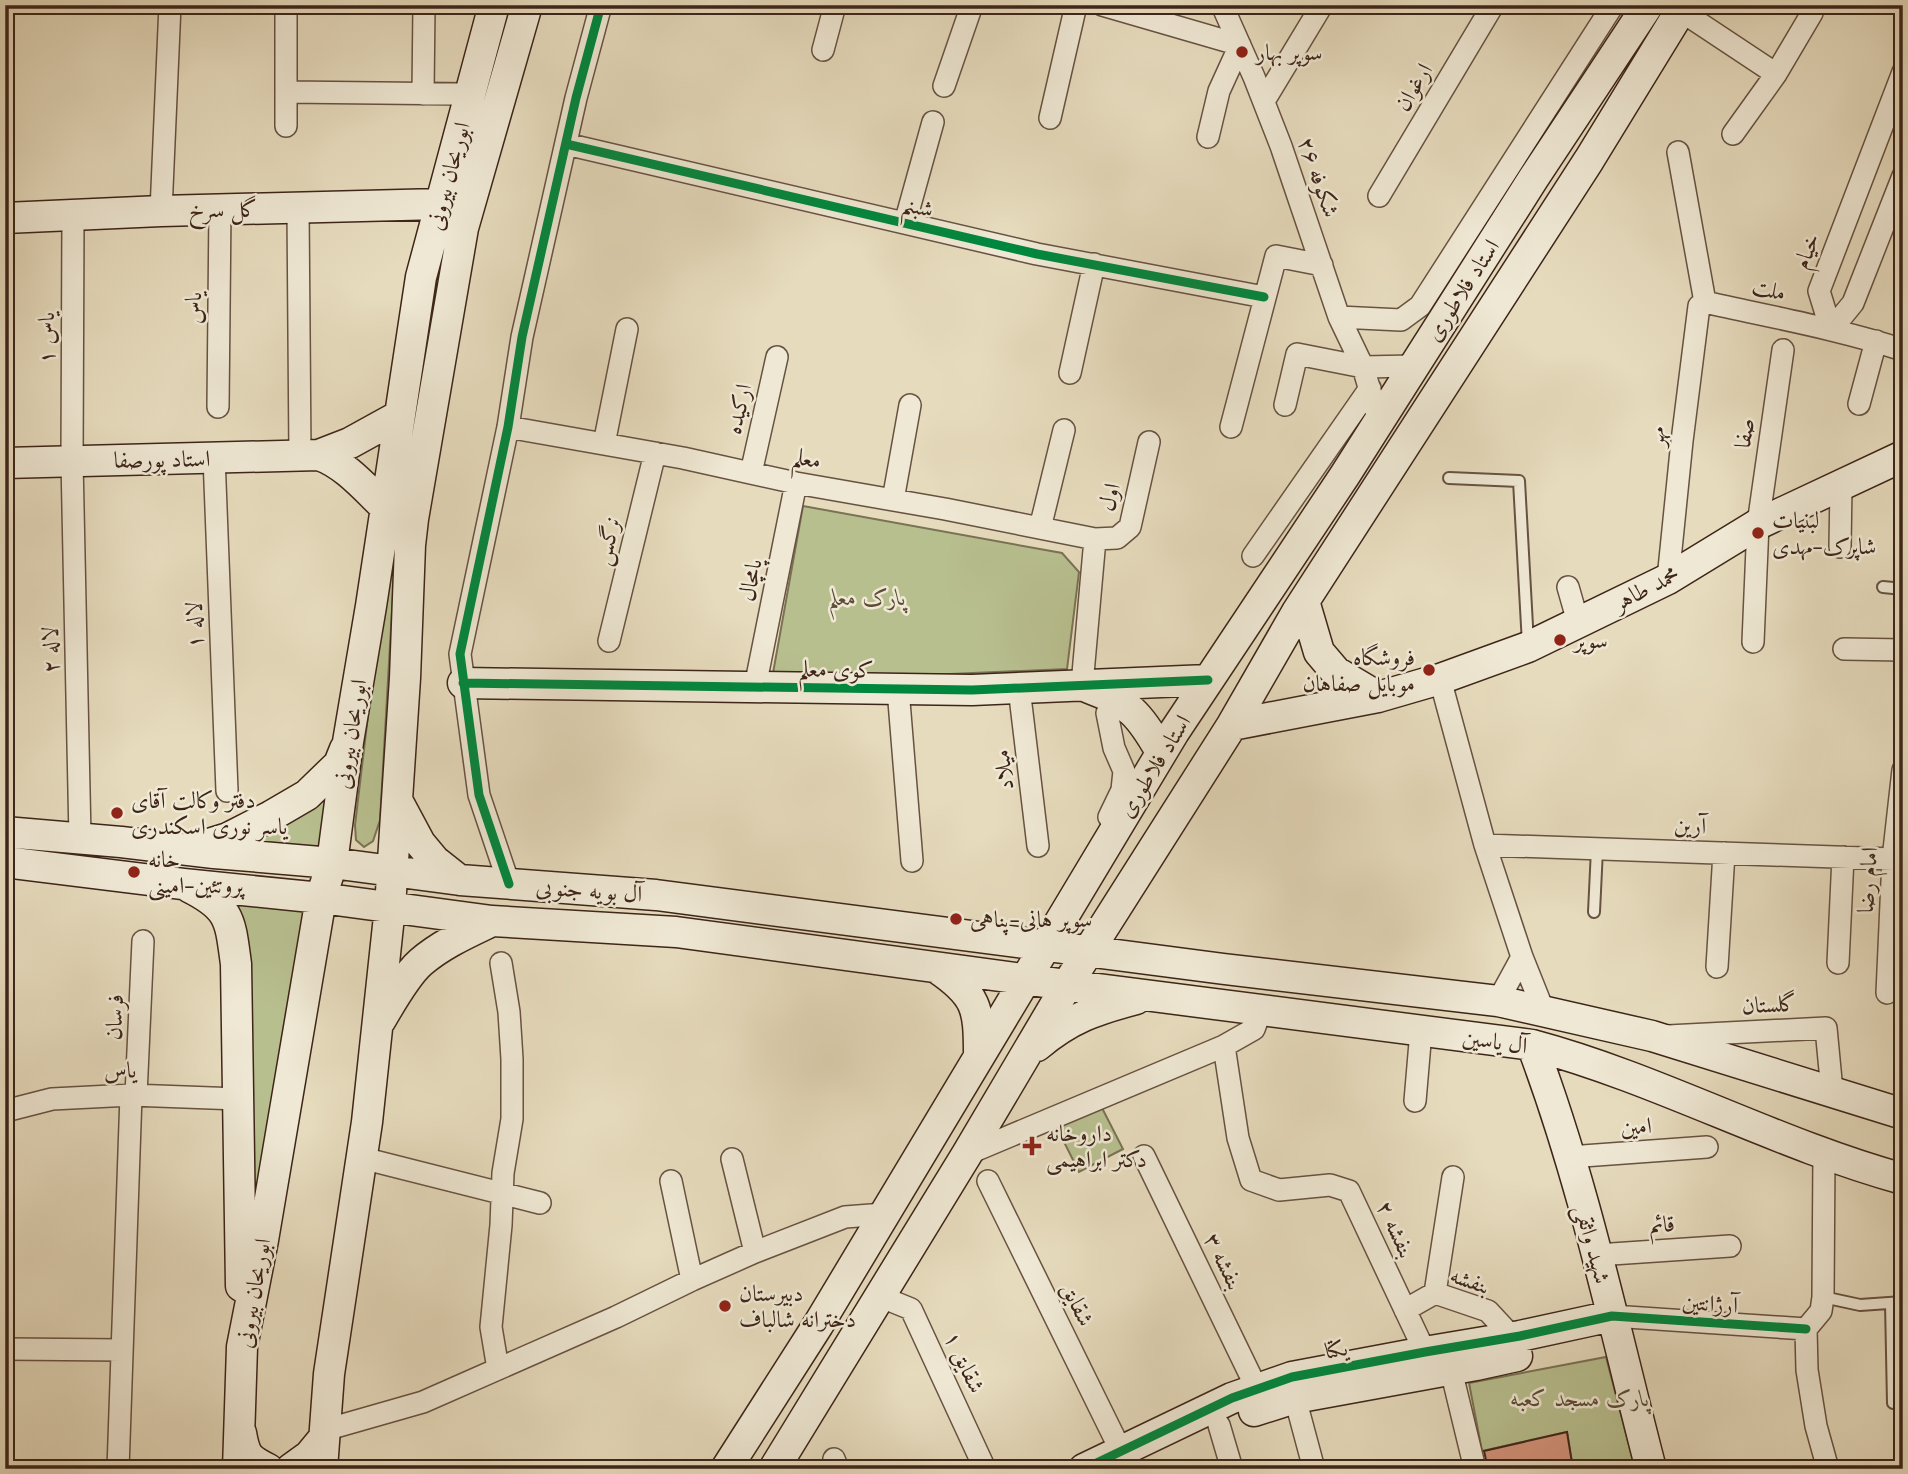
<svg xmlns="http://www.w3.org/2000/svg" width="1908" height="1474" font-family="Cardo,Amiri,serif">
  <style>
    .green { fill: #b8bf8f; stroke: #7a7254; stroke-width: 2 }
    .building { fill: #d5937b; stroke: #3d2519; stroke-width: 2 }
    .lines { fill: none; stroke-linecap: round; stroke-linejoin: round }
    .lane-casing { stroke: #675242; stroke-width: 14 }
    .street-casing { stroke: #675242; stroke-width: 24 }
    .secondary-casing { stroke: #3d2519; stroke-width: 33 }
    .lane { stroke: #efe8d4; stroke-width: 10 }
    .street { stroke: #efe8d4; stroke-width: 21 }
    .secondary { stroke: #efe8d4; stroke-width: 30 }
    .cycleway-casing { stroke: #efe8d4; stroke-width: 13 }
    .cycleway { stroke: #00873e; stroke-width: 9 }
    .poi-dot { fill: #8f2418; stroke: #efe8d4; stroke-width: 2.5 }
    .labels { text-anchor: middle; stroke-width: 5; stroke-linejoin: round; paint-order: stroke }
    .poi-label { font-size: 23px; fill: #3d2519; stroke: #efe8d4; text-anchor: start }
    .street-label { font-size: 23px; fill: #3d2519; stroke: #efe8d4 }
    .park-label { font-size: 23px; font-style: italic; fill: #5c4c36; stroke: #efe8d4 }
  </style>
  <rect width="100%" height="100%" fill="#e6dbbd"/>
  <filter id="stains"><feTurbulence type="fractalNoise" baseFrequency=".00286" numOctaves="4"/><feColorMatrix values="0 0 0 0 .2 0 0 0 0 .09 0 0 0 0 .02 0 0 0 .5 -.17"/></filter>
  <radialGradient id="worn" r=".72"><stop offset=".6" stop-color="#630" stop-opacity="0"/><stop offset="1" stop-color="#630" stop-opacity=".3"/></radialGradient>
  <path class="green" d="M407,436L416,437L394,575L380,820L373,841L364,847L356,840L355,825L377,640Z
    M803,506L1062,553L1079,572L1067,669L905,676L773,673Z
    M341,773L328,850L240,842Z
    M227,902L307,910L249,1261Z
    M1100,1104L1123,1149L1079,1172L1056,1126Z
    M1606,1357L1635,1469H1573L1567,1432L1482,1451L1469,1383Z"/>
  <path class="building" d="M1567,1432L1573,1469H1488L1484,1451Z"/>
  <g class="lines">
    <defs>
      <path id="lane" d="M1449,478L1519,481L1528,644
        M1883,587L1903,589
        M1594,912L1597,849
        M1823,1297L1860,1305L1903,1302
        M1891,1303L1893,1403"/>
      <path id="street" d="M286,5V126
        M1102,5L1240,45L1219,91L1208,137
        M1222,5L1254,77L1281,146L1339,317L1363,367L1379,421
        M1681,11L1776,74
        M823,50L835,5
        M944,86L972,5
        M286,92L470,94
        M423,94L424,5
        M1264,101L1322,5
        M1050,118L1076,5
        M1733,134L1776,74L1812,13
        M566,144L1037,254L1264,297
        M1678,152L1705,302
        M1379,196L1493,5
        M298,208L300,455
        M161,211L170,5
        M73,215L72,461L80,838
        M905,223L933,122
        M1705,302C1771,317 1839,329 1903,350
        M1339,317L1401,320L1420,306L1613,5
        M1831,330L1819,291L1903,72
        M1831,330L1853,303L1903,176
        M1070,373L1094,264
        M1859,404L1876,341
        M1285,405L1297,354L1363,367L1414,366
        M218,407L220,209
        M508,427L683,458L796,483L945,509L1095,539L1117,538L1130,527L1149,442
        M1231,427L1276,256L1322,265
        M604,444L627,329
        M214,457L227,791
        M751,473L777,357
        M893,500L910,405
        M1040,528L1064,430
        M1840,547L1841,486
        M1253,556L1370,388
        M1668,579L1682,441L1699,306L1705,302
        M1568,587L1578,622
        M609,641L655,453
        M1753,642L1758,524L1783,350
        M1844,649L1903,650
        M1440,679L1485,845L1522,957L1544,1012
        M1082,685L1095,539
        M755,687L796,483
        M1019,688L1038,846
        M898,689L912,861
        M1107,713L1114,748L1124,771L1122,790L1109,817
        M1485,845L1893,859
        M509,884L479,795L460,654L508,427L522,337L576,98L601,5
        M1838,963L1843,857
        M1717,967L1724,853
        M1887,993L1893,859L1903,770
        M1498,1001L1522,957
        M1668,1036L1826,1028L1832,1091
        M1224,1046L1238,1138L1251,1180L1279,1190L1330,1185L1349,1191L1425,1352
        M136,1095L143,941
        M1415,1101L1421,1031
        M5,1111L52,1099L131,1095L238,1099
        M967,1154L1224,1046L1254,1029L1261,1010
        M1824,1154L1823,1297L1821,1311L1806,1329L1807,1370L1816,1426L1828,1469
        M1144,1156L1257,1389
        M1569,1157L1707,1147
        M362,1158L540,1203
        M732,1159L755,1252
        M671,1181L692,1280
        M988,1181L1121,1451
        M1597,1255L1730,1246
        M1435,1293L1453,1177
        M879,1296L911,1309L985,1469
        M1405,1310L1435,1293L1488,1311L1513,1338
        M1612,1316L1806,1329
        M5,1349L122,1350
        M498,1369L491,1327L501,1225L503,1173L512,1119V1059L509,1012L501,963
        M1451,1370L1475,1469
        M1295,1398L1314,1469
        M1219,1425L1232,1469
        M325,1430L423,1402L616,1317L692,1280L755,1252L845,1217L884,1214
        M834,1459L838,1469
        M118,1469L131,1095"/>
      <path id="secondary" d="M5,218L161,211L440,204
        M319,455L350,443L399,416
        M5,463L319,455C345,464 365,488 385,507
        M1304,601L1319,652L1336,672L1378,697
        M463,683L972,690L1208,680
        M1089,688C1130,703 1140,715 1161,752
        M1232,725L1378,697L1440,679L1528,647L1668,579L1758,524L1903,456
        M397,800L420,843L435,861L459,880
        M5,832L121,842L214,853L332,863L460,880L656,895L1224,969L1498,1001L1652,1036L1903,1114
        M199,847L228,838L271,816L307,795L339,764L345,749
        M5,862L183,884L321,898L492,921L676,932L1067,985L1532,1045C1659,1079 1776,1144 1903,1179
        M189,887C231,908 230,920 236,964L241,1286
        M937,968C977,995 979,1008 979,1055
        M380,1021C390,1004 406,975 421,962C442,944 467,933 492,921
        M1532,1045C1584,1182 1614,1327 1651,1469
        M1037,1046C1070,1018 1095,1010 1136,999
        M1254,1411L1295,1398L1476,1365L1517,1356
        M241,1433C245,1456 248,1459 268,1469
        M238,1469L242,1347L263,1240L321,898L332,863L348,742L371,606L421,277L494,5
        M291,1469L309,1456L323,1439
        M322,1469L329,1374L367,1122L390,907L405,678L410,545L413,519L463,228L527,5
        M726,1469L818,1325L1174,732L1345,475L1533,179L1648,5
        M774,1469L967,1154L1067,985L1232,725L1297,612L1589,160L1684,5
        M1084,1469L1232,1398L1292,1377L1425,1352L1520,1336L1612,1316"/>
    </defs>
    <use href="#lane" class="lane-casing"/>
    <use href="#street" class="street-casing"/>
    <use href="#secondary" class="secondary-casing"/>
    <use href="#lane" class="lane"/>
    <use href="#street" class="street"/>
    <use href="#secondary" class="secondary"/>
    <defs>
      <path id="cycleway" d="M566,144L1037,254L1264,297
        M463,683L972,690L1208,680
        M509,884L479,795L460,654L508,427L522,337L576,98L601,5
        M1084,1469L1232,1398L1292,1377L1425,1352L1520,1336L1612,1316L1806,1329"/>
    </defs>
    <use href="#cycleway" class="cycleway-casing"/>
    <use href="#cycleway" class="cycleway"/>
  </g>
  <g class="poi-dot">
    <circle cx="1242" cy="52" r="7"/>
    <circle cx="1758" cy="533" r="7"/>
    <circle cx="1560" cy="640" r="7"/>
    <circle cx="1429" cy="670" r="7"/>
    <circle cx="117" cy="813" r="7"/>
    <circle cx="134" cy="872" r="7"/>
    <circle cx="956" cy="919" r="7"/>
    <path d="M1028.5 1135.5h7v7h7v7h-7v7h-7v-7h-7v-7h7z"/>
    <circle cx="725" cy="1306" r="7"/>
  </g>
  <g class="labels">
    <g class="poi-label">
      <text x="1256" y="60">سوپر بهار</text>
      <text x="1772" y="528">لبنیات<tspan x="1772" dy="26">شاپرک-مهدی</tspan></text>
      <text x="1574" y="648">سوپر</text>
      <text x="1415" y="665" text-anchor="end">فروشگاه<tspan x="1415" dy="26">موبایل صفاهان</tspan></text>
      <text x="131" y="808">دفتر وکالت آقای<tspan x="131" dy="26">یاسر نوری اسکندری</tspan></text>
      <text x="148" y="867">خانه<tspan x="148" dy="26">پروتئین-امینی</tspan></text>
      <text x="970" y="927">سوپر هانی-پناهی</text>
      <text x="1046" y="1141">داروخانه<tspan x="1046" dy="26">دکتر ابراهیمی</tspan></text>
      <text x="739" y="1301">دبیرستان<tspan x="739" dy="26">دخترانه شالباف</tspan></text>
    </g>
    <g class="street-label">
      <text transform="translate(1413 87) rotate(-59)" y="8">ارغوان</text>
      <text transform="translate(448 176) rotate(-75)" y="8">ابوریحان بیرونی</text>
      <text transform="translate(1319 177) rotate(71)" y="8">شکوفه ۲۶</text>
      <text transform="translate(918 206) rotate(13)" y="8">شبنم</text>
      <text transform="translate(223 209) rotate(-1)" y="8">گل سرخ</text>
      <text transform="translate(1806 251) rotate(-69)" y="8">خیام</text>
      <text transform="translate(1769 289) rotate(13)" y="8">ملت</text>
      <text transform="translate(1462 290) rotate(-57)" y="8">استاد فلاطوری</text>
      <text transform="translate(193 308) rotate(-89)" y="8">یاس</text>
      <text transform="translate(46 338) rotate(-90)" y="8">یاس ۱</text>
      <text transform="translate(738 409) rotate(-77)" y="8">ارکیده</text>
      <text transform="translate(1744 433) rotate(-82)" y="8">صفا</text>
      <text transform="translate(1656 436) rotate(-83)" y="8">مهر</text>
      <text transform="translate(807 458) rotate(11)" y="8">معلم</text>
      <text transform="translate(162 459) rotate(-1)" y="8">استاد پورصفا</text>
      <text transform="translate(1109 497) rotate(-76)" y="8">اول</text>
      <text transform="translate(607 541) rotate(-76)" y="8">نرگس</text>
      <text transform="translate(750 580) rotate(-79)" y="8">پامچال</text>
      <text transform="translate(1646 588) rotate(-27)" y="8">محمد طاهر</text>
      <text transform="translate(194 625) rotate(-92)" y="8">لاله ۱</text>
      <text transform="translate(50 650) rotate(-91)" y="8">لاله ۲</text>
      <text transform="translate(836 669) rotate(1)" y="8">کوی معلم</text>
      <text transform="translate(350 734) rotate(-81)" y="8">ابوریحان بیرونی</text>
      <text transform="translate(1154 766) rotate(-58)" y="8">استاد فلاطوری</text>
      <text transform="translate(1003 770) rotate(-97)" y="8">میلاد</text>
      <text transform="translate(1690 825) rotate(2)" y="8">آرین</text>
      <text transform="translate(1867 880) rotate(-86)" y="8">امام رضا</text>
      <text transform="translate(589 890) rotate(4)" y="8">آل بویه جنوبی</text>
      <text transform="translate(1769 1004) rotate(-3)" y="8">گلستان</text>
      <text transform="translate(114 1017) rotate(-87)" y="8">فرسان</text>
      <text transform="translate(1495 1041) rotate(8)" y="8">آل یاسین</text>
      <text transform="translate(120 1070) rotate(-2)" y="8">یاس</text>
      <text transform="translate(1636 1126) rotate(-4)" y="8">امین</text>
      <text transform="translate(1662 1224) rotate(-4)" y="8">قائم</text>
      <text transform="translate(1396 1229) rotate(65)" y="8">بنفشه ۲</text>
      <text transform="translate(1593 1244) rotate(75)" y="8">شهید واثقی</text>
      <text transform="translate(1224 1261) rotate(64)" y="8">بنفشه ۳</text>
      <text transform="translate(1470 1280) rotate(19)" y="8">بنفشه</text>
      <text transform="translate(253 1293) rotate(-80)" y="8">ابوریحان بیرونی</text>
      <text transform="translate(1710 1303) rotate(4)" y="8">آرژانتین</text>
      <text transform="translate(1078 1304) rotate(64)" y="8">شقایق</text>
      <text transform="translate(1336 1349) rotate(-11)" y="8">یکتا</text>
      <text transform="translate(965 1362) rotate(65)" y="8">شقایق ۱</text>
    </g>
    <g class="park-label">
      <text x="867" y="605">پارک معلم</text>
      <text x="1580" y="1406">پارک مسجد کعبه</text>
    </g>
  </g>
  <rect width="1908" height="1474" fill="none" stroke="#e6dbbd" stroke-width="28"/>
  <rect x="7" y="7" width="1894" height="1460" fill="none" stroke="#3d2519" stroke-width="3.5"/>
  <rect x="14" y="14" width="1880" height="1446" fill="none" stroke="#3d2519" stroke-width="2"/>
  <rect width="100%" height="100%" filter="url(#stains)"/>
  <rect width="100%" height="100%" fill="url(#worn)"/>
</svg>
